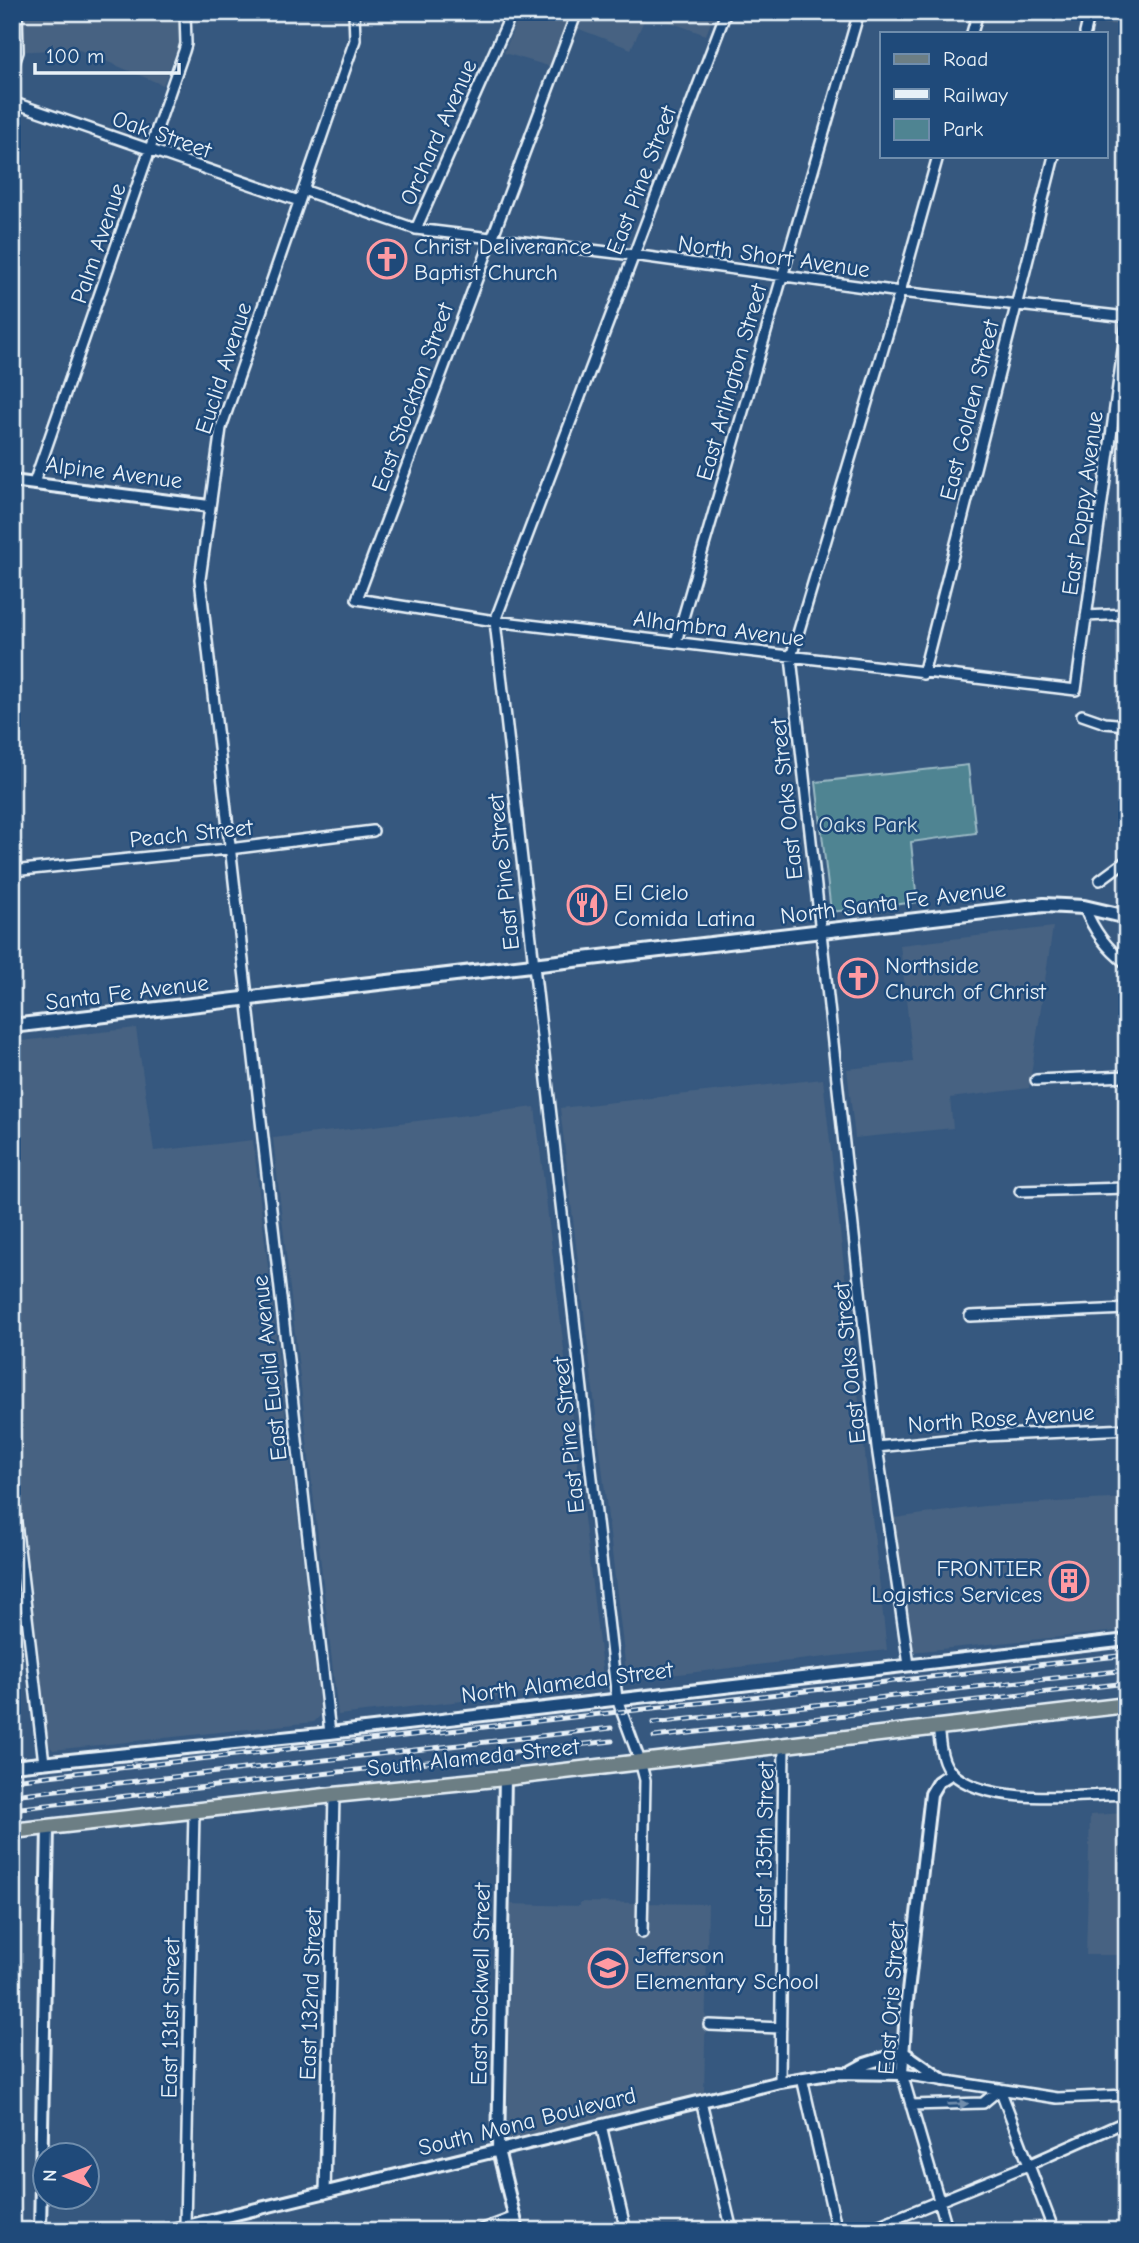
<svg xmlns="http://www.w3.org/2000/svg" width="1139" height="2243" font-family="'Comic Neue',sans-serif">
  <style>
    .built { fill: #466282 }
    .green { fill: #4f8492; stroke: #9cbac5; stroke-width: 2 }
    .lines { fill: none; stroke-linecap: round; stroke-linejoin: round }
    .minor-casing { stroke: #e8f1f8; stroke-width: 14 }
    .tertiary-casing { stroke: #e8f1f8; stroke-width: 16 }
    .secondary-casing { stroke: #e8f1f8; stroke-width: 18 }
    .primary-casing { stroke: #e8f1f8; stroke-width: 19 }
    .minor { stroke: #1f4a7a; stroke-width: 9 }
    .tertiary { stroke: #1f4a7a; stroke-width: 10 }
    .secondary { stroke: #1f4a7a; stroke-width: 12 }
    .primary { stroke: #6c7e84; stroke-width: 14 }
    .rail-casing { stroke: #e8f1f8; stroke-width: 5 }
    .rail { stroke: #1f4a7a; stroke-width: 2.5; stroke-dasharray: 8; stroke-linecap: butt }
    .oneway { fill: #6f8dac }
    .labels { text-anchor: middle; stroke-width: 5; stroke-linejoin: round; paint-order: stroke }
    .street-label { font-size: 23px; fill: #e8f1f8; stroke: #1f4a7a }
    .poi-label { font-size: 23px; fill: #e8f1f8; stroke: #1f4a7a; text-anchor: start }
    .park-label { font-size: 23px; fill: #d1e1e9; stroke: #1f4a7a }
  </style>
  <rect width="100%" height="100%" fill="#36587f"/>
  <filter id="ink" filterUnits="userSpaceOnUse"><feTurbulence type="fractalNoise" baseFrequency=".0143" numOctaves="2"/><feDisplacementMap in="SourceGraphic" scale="14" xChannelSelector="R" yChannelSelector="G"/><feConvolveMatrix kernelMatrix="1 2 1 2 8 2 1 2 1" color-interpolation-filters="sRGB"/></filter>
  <g filter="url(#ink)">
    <path class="built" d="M12,12H180V41L163,85L77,49L12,52Z
      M520,12H715L706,35L647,14L631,49L579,29L562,70L504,53Z
      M1027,12H1127V25L1072,23Z
      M1053,927L1029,1088L950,1098L953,1128L855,1138L847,1069L913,1062L900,945Z
      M136,1028L154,1151L253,1140L321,1715L314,1722L53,1750L48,1744L12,1428V1042Z
      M823,1079L887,1650L627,1680L560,1108Z
      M535,1107L604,1685L338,1715L273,1138Z
      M1127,1498V1630L912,1652L894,1518L984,1506Z
      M1127,1813V2064L1118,2065V1955H1086L1090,1815Z
      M580,1902L708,1904L704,2094L507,2140L511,1904L580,1906Z"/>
    <path class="green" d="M968,765L976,833L911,842L917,902L831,912L816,782Z"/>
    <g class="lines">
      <defs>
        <path id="minor" d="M577,12L357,599L495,621L1076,690L1127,321
          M972,33L978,12
          M1085,33L1090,12
          M12,69L18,52L17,12
          M12,102L299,201
          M303,190L416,229L633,255L900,292L1127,317
          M416,229L512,12
          M34,483L184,51L186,44L185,12
          M1086,616L1127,614
          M676,642L859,12
          M923,674L1054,156
          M1082,715L1105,723L1127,725
          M12,871L237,848L373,831
          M1100,880L1127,860
          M1084,907C1094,931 1106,948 1127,964
          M1036,1080L1127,1076
          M1020,1191L1127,1188
          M970,1316L1127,1309
          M877,1447L984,1436L1127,1429
          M12,1488L44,1763
          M909,1665L877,1447L791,657L900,292L938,156
          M938,1726C940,1741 940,1762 952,1773C988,1807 1080,1795 1127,1794
          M330,1733L200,579L221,428L355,40L354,12
          M642,1933L645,1780L640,1761L617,1699L495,621L726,12
          M709,2025L781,2028
          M802,2078L837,2231
          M780,2082L784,1746
          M701,2101L732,2231
          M911,2105L983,2103L1000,2089L1054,2231
          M601,2125L626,2231
          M325,2193L334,1795
          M185,2226L194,1812
          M478,2231L515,2217
          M865,2231L1028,2165L1127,2121
          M948,2231L902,2074L1057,2098L1127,2095"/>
        <path id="tertiary" d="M12,481L209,506
          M12,1766L330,1733L1127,1640
          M505,1778L498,2150L518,2231
          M852,2071L865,2064L903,2052L943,2080
          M40,2231L48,1827
          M166,2231L780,2082L835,2073L902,2074L906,2009L931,1794L938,1782L952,1773"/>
        <path id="secondary" d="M12,1026L1044,905L1084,907L1127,917"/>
        <path id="primary" d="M12,1831L334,1795L505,1778L1127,1705"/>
      </defs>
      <use href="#minor" class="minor-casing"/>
      <use href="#tertiary" class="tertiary-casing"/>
      <use href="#secondary" class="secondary-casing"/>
      <use href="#primary" class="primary-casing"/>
      <use href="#minor" class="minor"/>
      <use href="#tertiary" class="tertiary"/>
      <use href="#secondary" class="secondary"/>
      <use href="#primary" class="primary"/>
      <defs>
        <path id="rail" d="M653,1723L1127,1670
          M654,1737L1127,1683
          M12,1780L1127,1655
          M12,1795L611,1728
          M12,1809L612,1741"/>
      </defs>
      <use href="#rail" class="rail-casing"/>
      <use href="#rail" class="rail"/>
    </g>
    <defs><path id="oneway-solid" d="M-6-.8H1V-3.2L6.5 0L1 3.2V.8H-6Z" transform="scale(1.75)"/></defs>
    <use class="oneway" href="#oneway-solid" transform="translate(958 2104) rotate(-2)"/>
  </g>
  <defs>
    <symbol id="church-ring" viewBox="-11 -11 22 22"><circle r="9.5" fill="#1f4a7a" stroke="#ff9aa2" stroke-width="1.5"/><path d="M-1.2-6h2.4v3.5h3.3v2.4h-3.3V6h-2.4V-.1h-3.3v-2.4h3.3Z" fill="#ff9aa2"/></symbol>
    <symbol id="restaurant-ring" viewBox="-11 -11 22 22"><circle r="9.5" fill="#1f4a7a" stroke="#ff9aa2" stroke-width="1.5"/><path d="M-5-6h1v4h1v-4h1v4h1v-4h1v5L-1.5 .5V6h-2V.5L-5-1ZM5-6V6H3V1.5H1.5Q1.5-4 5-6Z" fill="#ff9aa2"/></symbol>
    <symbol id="building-ring" viewBox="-11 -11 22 22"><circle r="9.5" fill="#1f4a7a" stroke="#ff9aa2" stroke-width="1.5"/><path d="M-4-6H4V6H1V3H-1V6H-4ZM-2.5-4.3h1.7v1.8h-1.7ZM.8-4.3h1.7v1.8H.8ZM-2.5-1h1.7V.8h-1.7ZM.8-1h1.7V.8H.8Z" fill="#ff9aa2"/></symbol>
    <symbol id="school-ring" viewBox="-11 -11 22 22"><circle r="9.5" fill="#1f4a7a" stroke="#ff9aa2" stroke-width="1.5"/><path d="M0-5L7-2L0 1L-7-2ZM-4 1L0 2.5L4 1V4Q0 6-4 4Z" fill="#ff9aa2"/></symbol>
  </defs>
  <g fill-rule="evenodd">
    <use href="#church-ring" x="365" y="237" width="44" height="44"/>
    <use href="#restaurant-ring" x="565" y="883" width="44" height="44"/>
    <use href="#church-ring" x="836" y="956" width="44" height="44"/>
    <use href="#building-ring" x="1047" y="1559" width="44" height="44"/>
    <use href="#school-ring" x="586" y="1946" width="44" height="44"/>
  </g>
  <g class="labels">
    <g class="street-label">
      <text transform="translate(438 132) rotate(-66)" y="8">Orchard Avenue</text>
      <text transform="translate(162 134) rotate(19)" y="8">Oak Street</text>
      <text transform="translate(641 180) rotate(-69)" y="8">East Pine Street</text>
      <text transform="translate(98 243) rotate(-71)" y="8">Palm Avenue</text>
      <text transform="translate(774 256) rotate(8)" y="8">North Short Avenue</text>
      <text transform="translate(223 368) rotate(-72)" y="8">Euclid Avenue</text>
      <text transform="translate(731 382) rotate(-74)" y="8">East Arlington Street</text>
      <text transform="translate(412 397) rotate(-70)" y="8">East Stockton Street</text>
      <text transform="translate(969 410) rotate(-76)" y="8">East Golden Street</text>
      <text transform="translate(114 472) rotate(7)" y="8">Alpine Avenue</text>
      <text transform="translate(1082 503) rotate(-82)" y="8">East Poppy Avenue</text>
      <text transform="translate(719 628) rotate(7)" y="8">Alhambra Avenue</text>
      <text transform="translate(786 799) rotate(-96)" y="8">East Oaks Street</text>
      <text transform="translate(191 833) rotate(-6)" y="8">Peach Street</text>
      <text transform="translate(503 872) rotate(-96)" y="8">East Pine Street</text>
      <text transform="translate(893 902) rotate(-7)" y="8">North Santa Fe Avenue</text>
      <text transform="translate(127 992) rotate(-7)" y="8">Santa Fe Avenue</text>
      <text transform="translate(849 1363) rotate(-96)" y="8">East Oaks Street</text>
      <text transform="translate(269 1368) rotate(-96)" y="8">East Euclid Avenue</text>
      <text transform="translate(1001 1418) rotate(-4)" y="8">North Rose Avenue</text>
      <text transform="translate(568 1435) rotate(-96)" y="8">East Pine Street</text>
      <text transform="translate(567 1682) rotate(-7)" y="8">North Alameda Street</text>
      <text transform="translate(473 1757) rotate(-6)" y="8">South Alameda Street</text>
      <text transform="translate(764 1845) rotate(-89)" y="8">East 135th Street</text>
      <text transform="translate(480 1984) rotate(-89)" y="8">East Stockwell Street</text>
      <text transform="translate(310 1994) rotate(-88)" y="8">East 132nd Street</text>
      <text transform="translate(891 1998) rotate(-86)" y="8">East Oris Street</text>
      <text transform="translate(170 2018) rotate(-89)" y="8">East 131st Street</text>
      <text transform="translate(527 2121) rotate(-14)" y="8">South Mona Boulevard</text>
    </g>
    <g class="poi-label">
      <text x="414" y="254">Christ Deliverance<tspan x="414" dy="26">Baptist Church</tspan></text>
      <text x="614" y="900">El Cielo<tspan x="614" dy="26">Comida Latina</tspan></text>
      <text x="885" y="973">Northside<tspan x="885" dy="26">Church of Christ</tspan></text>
      <text x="1042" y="1576" text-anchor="end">FRONTIER<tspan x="1042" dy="26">Logistics Services</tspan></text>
      <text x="635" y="1963">Jefferson<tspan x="635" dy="26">Elementary School</tspan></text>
    </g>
    <g class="park-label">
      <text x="868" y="832">Oaks Park</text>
    </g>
  </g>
  <rect width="1139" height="2243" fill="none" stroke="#1f4a7a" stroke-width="42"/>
  <rect x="21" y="21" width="1097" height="2201" fill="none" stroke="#e8f1f8" stroke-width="2.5" filter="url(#ink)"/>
  <rect x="880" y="32" width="228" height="126" fill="#1f4a7a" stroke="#6f8dac" stroke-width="2"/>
  <rect x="894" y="54" width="35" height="10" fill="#6c7e84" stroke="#6f8dac" stroke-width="2"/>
  <text x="943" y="66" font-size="21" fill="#e8f1f8">Road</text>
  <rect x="894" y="89" width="35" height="10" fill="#e8f1f8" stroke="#6f8dac" stroke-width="2"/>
  <text x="943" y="102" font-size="21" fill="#e8f1f8">Railway</text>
  <rect x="894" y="119" width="35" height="21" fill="#4f8492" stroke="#6f8dac" stroke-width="2"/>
  <text x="943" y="136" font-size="21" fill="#e8f1f8">Park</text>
  <g transform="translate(66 2176) rotate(271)"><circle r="33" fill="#1f4a7a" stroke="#6f8dac" stroke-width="2"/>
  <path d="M0-5L12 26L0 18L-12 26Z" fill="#ff9aa2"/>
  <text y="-10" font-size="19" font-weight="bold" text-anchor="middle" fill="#e8f1f8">N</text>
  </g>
  <path d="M35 63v10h144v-10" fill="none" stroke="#e8f1f8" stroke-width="3.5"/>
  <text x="46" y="63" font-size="21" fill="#e8f1f8" stroke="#1f4a7a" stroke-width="5" paint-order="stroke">100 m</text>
</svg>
